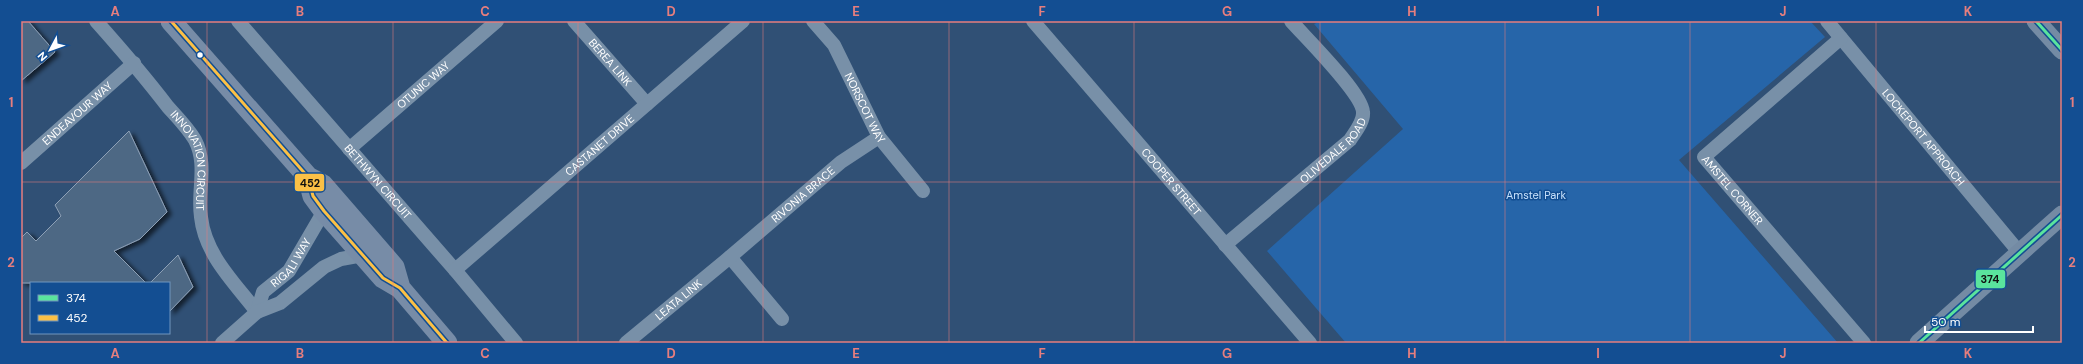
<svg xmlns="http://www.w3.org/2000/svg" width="2083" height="364" font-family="'DM Sans',sans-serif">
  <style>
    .green { fill: #2665a9 }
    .building { fill: #4d6784; stroke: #8da0b6; filter: url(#shadow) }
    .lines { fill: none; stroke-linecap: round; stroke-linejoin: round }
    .street { stroke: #7890a8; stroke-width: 14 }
    .secondary { stroke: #748ba4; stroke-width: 19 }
    .primary { stroke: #778ca7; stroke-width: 21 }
    .bus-1-casing { stroke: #134e92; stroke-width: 6 }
    .bus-2-casing { stroke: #134e92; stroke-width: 6 }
    .bus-1 { stroke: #5ae49d; stroke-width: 3 }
    .bus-2 { stroke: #fbc046; stroke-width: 3 }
    .grid { fill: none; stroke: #e67e7e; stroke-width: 1; stroke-opacity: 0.55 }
    .bus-dot { fill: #fff; stroke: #134e92; stroke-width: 1.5 }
    .labels { text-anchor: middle; stroke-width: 3; stroke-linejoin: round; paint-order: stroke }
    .street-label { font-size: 11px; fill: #fff; stroke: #134e92 }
    .park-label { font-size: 11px; fill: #c8e1fc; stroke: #134e92 }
    .line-badge { stroke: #134e92; stroke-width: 1.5 }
    .pale-badge-label { font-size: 11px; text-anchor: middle; font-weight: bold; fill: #111 }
    .neatline { fill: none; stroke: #e67e7e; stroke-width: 1.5 }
    .grid-label { font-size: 13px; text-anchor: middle; font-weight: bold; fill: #e67e7e }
  </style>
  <defs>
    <filter id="shadow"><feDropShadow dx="4.5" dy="2.5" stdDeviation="2" flood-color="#0009"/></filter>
  </defs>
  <rect width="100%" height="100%" fill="#305075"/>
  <path class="green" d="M1321,21H1810L1825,37L1679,160L1838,343H1346L1267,251L1403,129L1314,24Z"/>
  <path class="building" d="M21,21H28L55,52L21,81Z
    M129,131L167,212L140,239L114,251L146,283H21V238L27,232L36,241L61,216L55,205Z
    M178,255L193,287L169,312V283H150Z"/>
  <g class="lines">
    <g class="street">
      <path id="s1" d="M96,21C121,49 145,77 168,107C177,117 188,128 195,140C208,165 197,191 201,217C205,255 235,283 257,312"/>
      <path id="s2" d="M238,21L455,270L516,343"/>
      <path id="s3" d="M574,21L647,104"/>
      <path id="s4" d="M813,21L834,45L879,137L923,191"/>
      <path id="s5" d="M1033,21L1310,343"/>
      <path id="s6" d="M1827,21L2019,252"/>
      <path id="s7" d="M1841,38L1704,157L1864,343"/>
      <path id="s8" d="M349,149L497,21"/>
      <path id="s9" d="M21,163L134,63"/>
      <path id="s10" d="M1225,245L1350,140C1355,132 1364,122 1363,112C1362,93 1306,38 1291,21"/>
      <path d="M730,257L782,319"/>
      <path id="s11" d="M455,270L743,21"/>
      <path id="s12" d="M257,312L263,292L289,271L324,211"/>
      <path d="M222,343L257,312L280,303L324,267L341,259L363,255"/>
      <path id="s13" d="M626,343L730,257L841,162L879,137"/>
    </g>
    <path class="secondary" d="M2036,21L2062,50
      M1919,343L2062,215"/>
    <path class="primary" d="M171,21L308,177L323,185L394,267L400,288
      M308,177L313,196L324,211L383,278L400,288L447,343"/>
    <defs>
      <path id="bus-1" d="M2036,21L2062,50
        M1919,343L2062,215"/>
      <path id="bus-2" d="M171,21L308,177L313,196L324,211L383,278L400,288L447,343"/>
    </defs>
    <use href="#bus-1" class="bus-1-casing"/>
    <use href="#bus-2" class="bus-2-casing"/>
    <use href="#bus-1" class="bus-1"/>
    <use href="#bus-2" class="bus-2"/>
  </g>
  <path class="grid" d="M207,21V343M393,21V343M578,21V343M763,21V343M949,21V343M1134,21V343M1320,21V343M1505,21V343M1690,21V343M1876,21V343M21,182H2062"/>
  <circle class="bus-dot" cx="200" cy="55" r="3.5"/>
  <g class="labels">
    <g class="street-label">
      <text dy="4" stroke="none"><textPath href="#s3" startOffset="55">BEREA LINK</textPath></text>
      <text dy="4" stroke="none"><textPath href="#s8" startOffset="98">OTUNIC WAY</textPath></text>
      <text dy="4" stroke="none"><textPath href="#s4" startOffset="102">NORSCOT WAY</textPath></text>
      <text dy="4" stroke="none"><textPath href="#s9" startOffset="75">ENDEAVOUR WAY</textPath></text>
      <text dy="4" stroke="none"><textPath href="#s6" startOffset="151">LOCKEPORT APPROACH</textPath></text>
      <text dy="4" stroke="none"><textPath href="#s11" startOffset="191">CASTANET DRIVE</textPath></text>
      <text dy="4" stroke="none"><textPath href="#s10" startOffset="144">OLIVEDALE ROAD</textPath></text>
      <text dy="4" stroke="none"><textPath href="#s1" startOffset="173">INNOVATION CIRCUIT</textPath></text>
      <text dy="4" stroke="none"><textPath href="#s2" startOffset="213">BETHWYN CIRCUIT</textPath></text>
      <text dy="4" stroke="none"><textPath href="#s5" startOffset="212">COOPER STREET</textPath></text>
      <text dy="4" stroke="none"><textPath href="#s7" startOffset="225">AMSTEL CORNER</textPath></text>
      <text dy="4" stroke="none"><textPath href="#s13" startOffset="231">RIVONIA BRACE</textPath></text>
      <text dy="4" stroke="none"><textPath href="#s12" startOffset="62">RIGALI WAY</textPath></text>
      <text dy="4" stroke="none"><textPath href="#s13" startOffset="68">LEATA LINK</textPath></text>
    </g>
    <g class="park-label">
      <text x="1536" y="199">Amstel Park</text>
    </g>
  </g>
  <g class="line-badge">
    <rect x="294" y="173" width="31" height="19" rx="4" fill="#fbc046"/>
    <rect x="1975" y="269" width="31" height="20" rx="4" fill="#5ae49d"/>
  </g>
  <g class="pale-badge-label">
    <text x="310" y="187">452</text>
    <text x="1990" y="283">374</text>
  </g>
  <rect width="2083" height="364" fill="none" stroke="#134e92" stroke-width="44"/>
  <rect x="30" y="282" width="140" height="52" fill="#134e92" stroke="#7195be"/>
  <rect x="38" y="295" width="20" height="6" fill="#5ae49d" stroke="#7195be"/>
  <text x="66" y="302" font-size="12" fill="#ffffff">374</text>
  <rect x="38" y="315" width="20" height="6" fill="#fbc046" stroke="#7195be"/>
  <text x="66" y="322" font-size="12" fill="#ffffff">452</text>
  <g transform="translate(50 50) rotate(229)" stroke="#134e92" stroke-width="3" paint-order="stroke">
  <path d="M0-3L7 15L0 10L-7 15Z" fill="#ffffff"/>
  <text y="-6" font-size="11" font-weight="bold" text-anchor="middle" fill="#ffffff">N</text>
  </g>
  <path d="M1925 326v6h108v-6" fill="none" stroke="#ffffff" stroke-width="2"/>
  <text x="1931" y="326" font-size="12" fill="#ffffff" stroke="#134e92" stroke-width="3" paint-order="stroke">50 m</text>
  <rect x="22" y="22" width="2039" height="320" class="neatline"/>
  <g class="grid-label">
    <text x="115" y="16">A</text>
    <text x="300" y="16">B</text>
    <text x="485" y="16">C</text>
    <text x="671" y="16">D</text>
    <text x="856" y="16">E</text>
    <text x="1042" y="16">F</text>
    <text x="1227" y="16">G</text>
    <text x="1412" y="16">H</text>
    <text x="1598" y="16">I</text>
    <text x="1783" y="16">J</text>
    <text x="1968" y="16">K</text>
    <text x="11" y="107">1</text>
    <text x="2072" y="107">1</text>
    <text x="11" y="267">2</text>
    <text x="2072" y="267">2</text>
    <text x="115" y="358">A</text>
    <text x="300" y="358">B</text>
    <text x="485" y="358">C</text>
    <text x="671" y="358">D</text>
    <text x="856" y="358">E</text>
    <text x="1042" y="358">F</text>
    <text x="1227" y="358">G</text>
    <text x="1412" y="358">H</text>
    <text x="1598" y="358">I</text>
    <text x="1783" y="358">J</text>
    <text x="1968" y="358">K</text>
  </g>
</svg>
